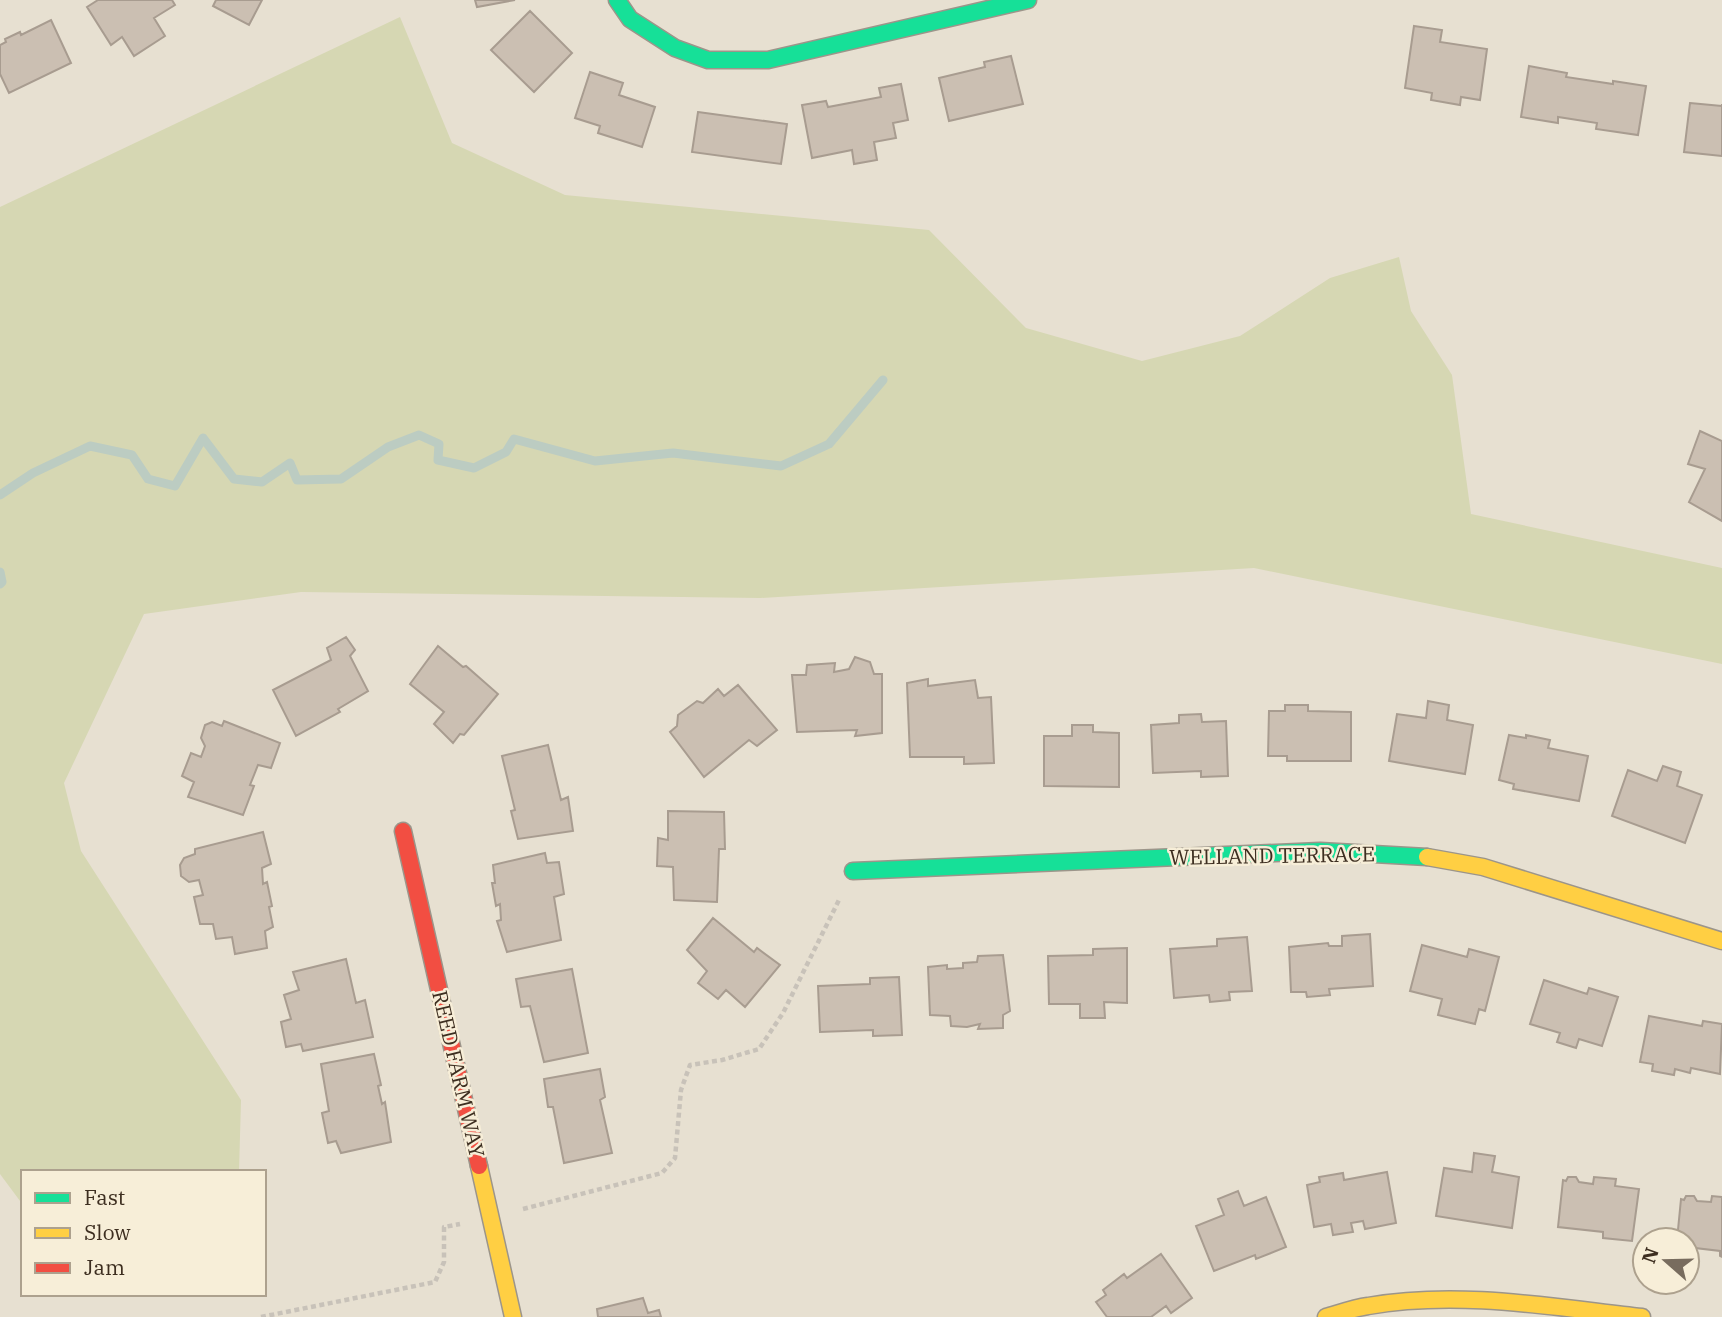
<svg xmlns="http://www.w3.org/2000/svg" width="1722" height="1317" font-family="'IBM Plex Serif',serif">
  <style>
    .green { fill: #d6d7b3 }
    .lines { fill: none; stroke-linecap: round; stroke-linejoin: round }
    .stream { stroke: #bcccc2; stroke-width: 9 }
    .building { fill: #cbbfb2; stroke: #a89c90; stroke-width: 2 }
    .fast-casing { stroke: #9c958a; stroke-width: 19 }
    .slow-casing { stroke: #9c958a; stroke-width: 19 }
    .jam-casing { stroke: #9c958a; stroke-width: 19 }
    .path { stroke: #c8c2b9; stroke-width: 4.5; stroke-dasharray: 5 3.5; stroke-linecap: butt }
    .fast { stroke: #16e098; stroke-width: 16 }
    .slow { stroke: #ffcf43; stroke-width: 16 }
    .jam { stroke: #f24e42; stroke-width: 16 }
    .labels { text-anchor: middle; stroke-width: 5; stroke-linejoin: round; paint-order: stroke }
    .street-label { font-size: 21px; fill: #3d2e20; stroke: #f7eed8 }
  </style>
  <rect width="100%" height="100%" fill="#e7e0d1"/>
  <path class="green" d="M400,17L452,143L565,195L929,230L1026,328L1142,361L1240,336L1330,278L1399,257L1411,311L1452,375L1471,514L1722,568V664L1254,568L760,598L301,592L144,614L64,783L81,851L241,1100L239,1172H23V1205L0,1174V207Z"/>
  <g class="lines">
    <path class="stream" d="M0,495L33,473L90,446L132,455L148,479L175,486L203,438L234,479L262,482L290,463L297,480L341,479L388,447L419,435L439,444L438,460L474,468L506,452L514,439L595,461L673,453L781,466L829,444L883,380
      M0,572L2,582L0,584"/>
  </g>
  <path class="building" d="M98,0H172L175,5L154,18L165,36L134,56L122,37L111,45L87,7Z
    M216,0H262L249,25L213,6Z
    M475,0H515L477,7Z
    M530,11L572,53L534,92L491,50Z
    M51,20L71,63L9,93L0,74V45L6,42L5,39L20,32L21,35Z
    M1414,26L1442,30L1440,42L1487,49L1480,100L1461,97L1460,105L1431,100L1432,93L1405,88Z
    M1011,56L1023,104L949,121L939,78L985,67L984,62Z
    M1529,66L1567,73L1566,77L1613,84V81L1646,86L1638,135L1596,129L1597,123L1558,117V123L1521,117Z
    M590,72L623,83L619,95L655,107L642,147L598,133L600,126L575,118Z
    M901,84L908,120L893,123L896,138L874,142L877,160L854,164L852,150L812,158L802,105L826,101L828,107L881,97L879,88Z
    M1690,103L1722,106V104V156L1684,152Z
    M698,112L787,124L781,164L692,152Z
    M1700,431L1722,441V521L1689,502L1705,469L1688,464Z
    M346,637L355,650L350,656L368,691L338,709L340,712L296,736L273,690L331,660L327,648Z
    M438,646L463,667L466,666L498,694L464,735L460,734L453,743L434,724L444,712L410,684Z
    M855,657L870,662L874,674H882V733L855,736L857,730L797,732L792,675H806L807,665L835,663L834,672L849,669Z
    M928,679V686L975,680L978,698L991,697L994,763L964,764V757H910L907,683Z
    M738,685L777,730L757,746L749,740L704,777L670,732L677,726L678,715L697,701L703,703L718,689L724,696Z
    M1428,701L1449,705L1447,720L1473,725L1465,774L1389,761L1397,714L1426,718Z
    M1285,705H1308V711L1351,712V761H1287V756H1268L1269,711H1285Z
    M1201,714L1202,722L1226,721L1228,776L1201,777V771L1153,773L1151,725L1179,723V715Z
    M224,721L280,743L271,768L258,765L250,785L254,786L243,815L188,797L194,782L182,776L191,753L201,757L205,746L201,738L205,725L212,722L222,726Z
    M1072,725H1093V732L1119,733V787L1044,786V736H1072Z
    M1509,735L1526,738V735L1550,740L1548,748L1588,756L1579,801L1513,789L1514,784L1499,780Z
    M548,745L561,800L568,797L573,831L518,839L511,811L515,810L502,756Z
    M1663,766L1681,772L1677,786L1702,795L1685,843L1612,816L1628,770L1657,781Z
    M668,811L724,812L725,849H719L717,902L674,900L673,867L657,866L658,838L668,840Z
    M263,832L271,864L262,868L263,884L267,882L272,906L269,907L273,927L265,931L267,948L235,954L232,937L216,939L213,924H200L194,897L203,895L199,880L189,882L181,876L180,865L184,858L195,854V849Z
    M545,853L547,863L559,862L564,894L554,897L561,940L507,952L497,921L501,920L500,904L496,906L492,883H495L493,865Z
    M713,918L754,952L757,948L780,965L745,1007L726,990L718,999L698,983L707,971L687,950Z
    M1370,934L1373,986L1329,989L1330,995L1307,997L1306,992H1291L1289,947L1328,943L1329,946H1342V936Z
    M1247,937L1252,991L1229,992L1230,1000L1210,1002L1209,995L1174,998L1170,949L1217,946V939Z
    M1422,945L1467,957L1469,949L1499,957L1485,1011L1479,1009L1475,1024L1438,1015L1442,999L1410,991Z
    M1127,948V1003L1104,1002L1105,1018H1080V1004H1049L1048,956L1093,955V949Z
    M1003,955L1010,1011L1003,1015V1028L978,1029L980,1024L967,1027L951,1026L950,1016L930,1015L928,967L947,965V969L963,968V963L977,962L978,956Z
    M346,959L356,1003L365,1000L373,1037L303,1051L301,1044L286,1047L281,1022L291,1019L284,995L299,990L293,972Z
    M572,969L588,1053L544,1062L530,1006L521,1007L516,979Z
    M899,977L902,1035L873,1036V1030L820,1032L818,986L870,984V978Z
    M1544,980L1587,994L1589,988L1618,997L1602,1046L1579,1039L1576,1048L1557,1042L1560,1033L1530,1024Z
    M1649,1016L1702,1026L1703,1021L1722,1024L1720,1074L1691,1068L1690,1073L1675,1069L1674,1075L1652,1071L1653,1064L1640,1062Z
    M374,1054L381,1085L378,1086L382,1104L385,1102L391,1142L341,1153L336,1141L328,1143L322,1113L329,1111L321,1064Z
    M600,1069L605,1097L600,1100L612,1153L564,1163L553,1107H548L544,1079Z
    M1474,1153L1495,1156L1492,1172L1519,1177L1512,1228L1436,1216L1444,1168L1472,1172Z
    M1387,1172L1396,1223L1365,1229L1363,1221L1351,1223L1353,1232L1333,1235L1331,1224L1314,1227L1307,1185L1320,1182L1319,1177L1343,1173L1344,1180Z
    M1568,1177H1576L1579,1182L1593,1184L1594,1177L1616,1179L1615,1186L1639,1189L1632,1241L1603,1238V1232L1558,1227L1563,1180L1566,1181Z
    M1238,1191L1244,1206L1266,1197L1286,1247L1256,1259L1255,1255L1214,1271L1196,1226L1224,1215L1218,1199Z
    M1686,1196H1694L1697,1201L1711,1202L1712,1196L1722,1197V1257L1720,1256V1251L1687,1247V1240H1677L1681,1199L1684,1200Z
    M1161,1254L1192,1298L1171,1313L1166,1306L1151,1317H1107L1096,1302L1106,1295L1103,1290L1124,1274L1127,1278Z
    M643,1298L648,1313L659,1310L661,1317H598L597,1309Z"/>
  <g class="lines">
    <defs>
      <path id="fast" d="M617,0L630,19L675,48L708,60H768L1028,0
        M853,871L1320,851L1427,857"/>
      <path id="slow" d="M1427,857L1483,867L1722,941
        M479,1166L513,1317
        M1326,1317C1340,1313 1354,1308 1368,1306C1458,1290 1552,1307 1642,1317"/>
      <path id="jam" d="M403,831L479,1166"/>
    </defs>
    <use href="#fast" class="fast-casing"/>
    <use href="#slow" class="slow-casing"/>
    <use href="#jam" class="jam-casing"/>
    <path class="path" d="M523,1209L662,1173L675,1158L681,1090L690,1065L722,1060L759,1049L783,1013L839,900
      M261,1317L435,1282L444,1262V1227L460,1224"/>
    <use href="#fast" class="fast"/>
    <use href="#slow" class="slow"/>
    <use href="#jam" class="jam"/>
  </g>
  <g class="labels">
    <g class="street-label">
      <text transform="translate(1272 856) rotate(-1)" y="7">WELLAND TERRACE</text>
      <text transform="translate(458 1074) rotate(77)" y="7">REED FARM WAY</text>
    </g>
  </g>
  <rect x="21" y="1170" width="245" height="126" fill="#f7eed8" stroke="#ada18e" stroke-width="2"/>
  <rect x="35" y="1193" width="35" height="10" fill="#16e098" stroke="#ada18e" stroke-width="2"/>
  <text x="84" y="1205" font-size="21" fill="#3d2e20">Fast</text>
  <rect x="35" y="1228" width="35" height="10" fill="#ffcf43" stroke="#ada18e" stroke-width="2"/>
  <text x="84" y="1240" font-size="21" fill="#3d2e20">Slow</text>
  <rect x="35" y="1263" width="35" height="10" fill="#f24e42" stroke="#ada18e" stroke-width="2"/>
  <text x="84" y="1275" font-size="21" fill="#3d2e20">Jam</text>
  <g transform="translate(1666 1261) rotate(290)"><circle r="33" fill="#f7eed8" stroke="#ada18e" stroke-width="2"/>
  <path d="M0-5L12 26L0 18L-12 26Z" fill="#786c5e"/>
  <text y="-10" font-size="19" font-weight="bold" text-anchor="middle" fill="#3d2e20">N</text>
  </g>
</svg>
